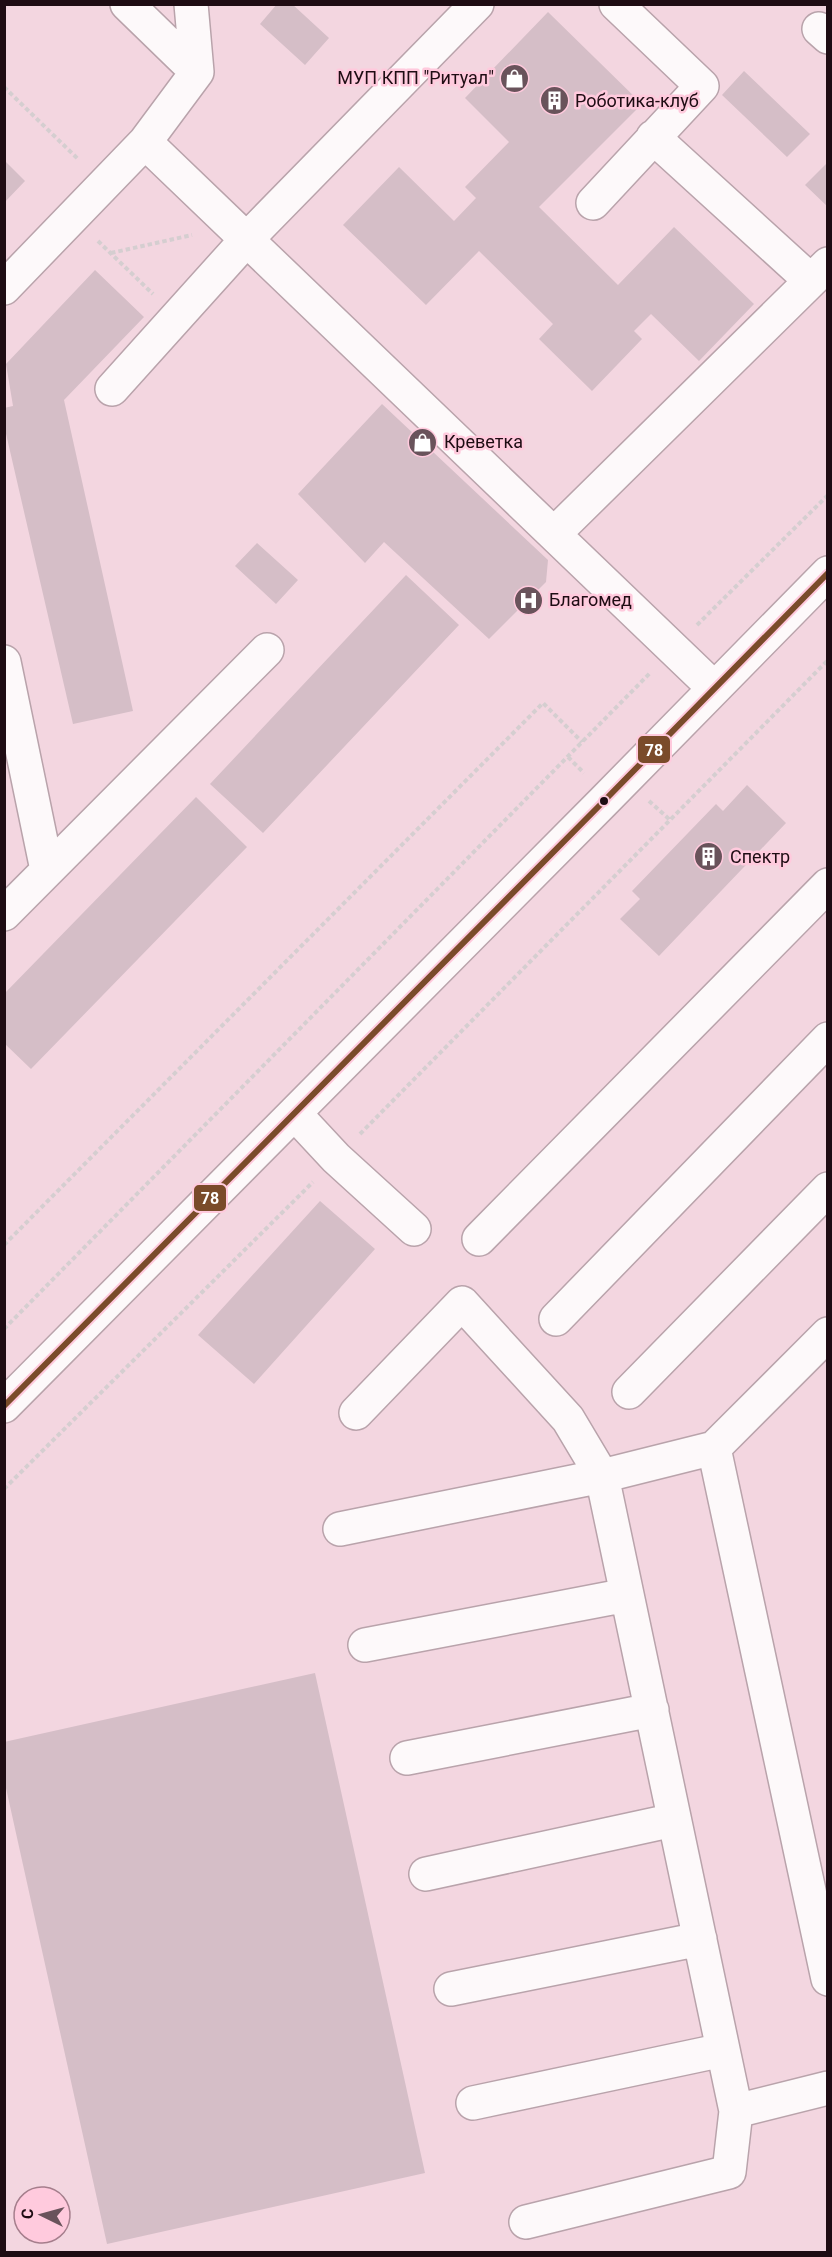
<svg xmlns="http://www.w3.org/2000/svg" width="832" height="2257" font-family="Roboto,sans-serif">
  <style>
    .building { fill: #d5bec7 }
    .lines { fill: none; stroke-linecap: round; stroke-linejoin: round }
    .minor-casing { stroke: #b9a3ab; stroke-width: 36 }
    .path { stroke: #d5ced0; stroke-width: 4; stroke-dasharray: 4.5 3; stroke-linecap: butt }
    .minor { stroke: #fdf9fa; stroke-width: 33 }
    .bus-1-casing { stroke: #ffcadd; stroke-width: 10 }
    .bus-1 { stroke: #7a4b2a; stroke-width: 6 }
    .bus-dot { fill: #1e0c13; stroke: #ffcadd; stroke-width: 2 }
    .labels { text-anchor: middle; stroke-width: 5; stroke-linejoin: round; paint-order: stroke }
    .poi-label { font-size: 18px; fill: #1e0c13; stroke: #ffcadd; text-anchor: start }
    .line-badge { stroke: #ffcadd; stroke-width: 2 }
    .badge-label { font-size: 16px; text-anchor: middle; font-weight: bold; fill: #fff }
  </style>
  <rect width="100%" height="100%" fill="#f3d6e0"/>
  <path class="building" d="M277,4H292L329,38L305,65L260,24Z
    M548,12L642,104L539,207L618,285L674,227L754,304L699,361L651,314L634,331L642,339L592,391L539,339L553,324L479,251L426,305L343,225L399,167L454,221L476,198L465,187L509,142L465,98Z
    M744,71L810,134L787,157L722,95Z
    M4,160L25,181L4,203Z
    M828,162V207L805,185Z
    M95,270L144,317L64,400L133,711L73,724L4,425V408L13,406L6,364Z
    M382,404L548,560L546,582L489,639L384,542L365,563L298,494Z
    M257,543L298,580L276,604L235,566Z
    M406,575L459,625L263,833L210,784Z
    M747,785L786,823L659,956L620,919L640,899L632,891L716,804L723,811Z
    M196,797L247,847L31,1069L4,1043V994Z
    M320,1201L375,1249L254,1384L198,1335Z
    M315,1673L425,2173L107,2244L4,1779V1742Z"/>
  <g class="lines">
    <defs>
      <path id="minor" d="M127,4L197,72
        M819,29L828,37
        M653,137L810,280
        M145,142L713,687
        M593,203L702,86L616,4
        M4,288L145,142L197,72L191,4
        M112,389L247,239L477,4
        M554,534L828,264
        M4,662L47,870
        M4,914L267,650
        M295,1114L336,1158L414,1229
        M479,1239L828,885
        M556,1319L828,1039
        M629,1392L828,1189
        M4,1406L604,801L828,573
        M356,1413L462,1303L568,1419L602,1476L736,2111L729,2172L526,2222
        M714,1448L828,1979
        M340,1529L602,1476L714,1448L828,1334
        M365,1645L627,1595
        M407,1758L652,1710
        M426,1874L674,1820
        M451,1989L700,1939
        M473,2103L723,2050
        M736,2111L828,2088"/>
    </defs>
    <use href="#minor" class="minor-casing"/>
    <path class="path" d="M4,87L79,160
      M98,241L153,294
      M111,253L192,235
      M697,625L828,495
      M568,757L584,773
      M649,801L670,820
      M360,1134L828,660
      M4,1245L543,703L582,742
      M4,1329L650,673
      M4,1489L313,1182"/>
    <use href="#minor" class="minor"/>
    <defs>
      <path id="bus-1" d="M4,1406L604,801L828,573"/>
    </defs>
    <use href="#bus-1" class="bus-1-casing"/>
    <use href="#bus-1" class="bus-1"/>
  </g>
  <defs>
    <symbol id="shop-disc" viewBox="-11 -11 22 22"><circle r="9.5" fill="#69535b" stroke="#ffcadd"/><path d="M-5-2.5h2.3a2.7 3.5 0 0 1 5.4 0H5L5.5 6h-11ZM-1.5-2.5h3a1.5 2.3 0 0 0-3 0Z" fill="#fff"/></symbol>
    <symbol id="building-disc" viewBox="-11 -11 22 22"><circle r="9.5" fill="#69535b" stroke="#ffcadd"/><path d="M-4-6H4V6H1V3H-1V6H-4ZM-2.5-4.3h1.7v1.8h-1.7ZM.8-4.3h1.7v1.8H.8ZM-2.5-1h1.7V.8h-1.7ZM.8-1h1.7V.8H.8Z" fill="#fff"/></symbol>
    <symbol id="hospital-disc" viewBox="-11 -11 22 22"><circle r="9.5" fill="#69535b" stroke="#ffcadd"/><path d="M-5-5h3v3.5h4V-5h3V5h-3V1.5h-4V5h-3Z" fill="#fff"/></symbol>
  </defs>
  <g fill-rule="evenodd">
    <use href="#shop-disc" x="498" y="62" width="33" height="33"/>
    <use href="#building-disc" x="538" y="84" width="33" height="33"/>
    <use href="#shop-disc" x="406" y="426" width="33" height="33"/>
    <use href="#hospital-disc" x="512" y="584" width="33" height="33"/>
    <use href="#building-disc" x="692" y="840" width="33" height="33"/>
  </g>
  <circle class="bus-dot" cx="604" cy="801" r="5"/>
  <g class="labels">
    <g class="poi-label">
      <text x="494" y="84" text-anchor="end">МУП КПП "Ритуал"</text>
      <text x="575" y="107">Роботика-клуб</text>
      <text x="444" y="448">Креветка</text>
      <text x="549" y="606">Благомед</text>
      <text x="730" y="863">Спектр</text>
    </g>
  </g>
  <g class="line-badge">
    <rect x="637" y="735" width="34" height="29" rx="6" fill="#7a4b2a"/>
    <rect x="193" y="1184" width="34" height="28" rx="6" fill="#7a4b2a"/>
  </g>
  <g class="badge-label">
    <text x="654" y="756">78</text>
    <text x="210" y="1204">78</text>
  </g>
  <rect width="832" height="2257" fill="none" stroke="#1e0c13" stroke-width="12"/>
  <g transform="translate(42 2215) rotate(275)"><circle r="28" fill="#ffcadd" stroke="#a57e8c" stroke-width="1.5"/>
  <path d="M0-4.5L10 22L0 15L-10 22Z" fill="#69535b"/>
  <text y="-9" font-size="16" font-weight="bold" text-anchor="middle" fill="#1e0c13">С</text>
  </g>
</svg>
